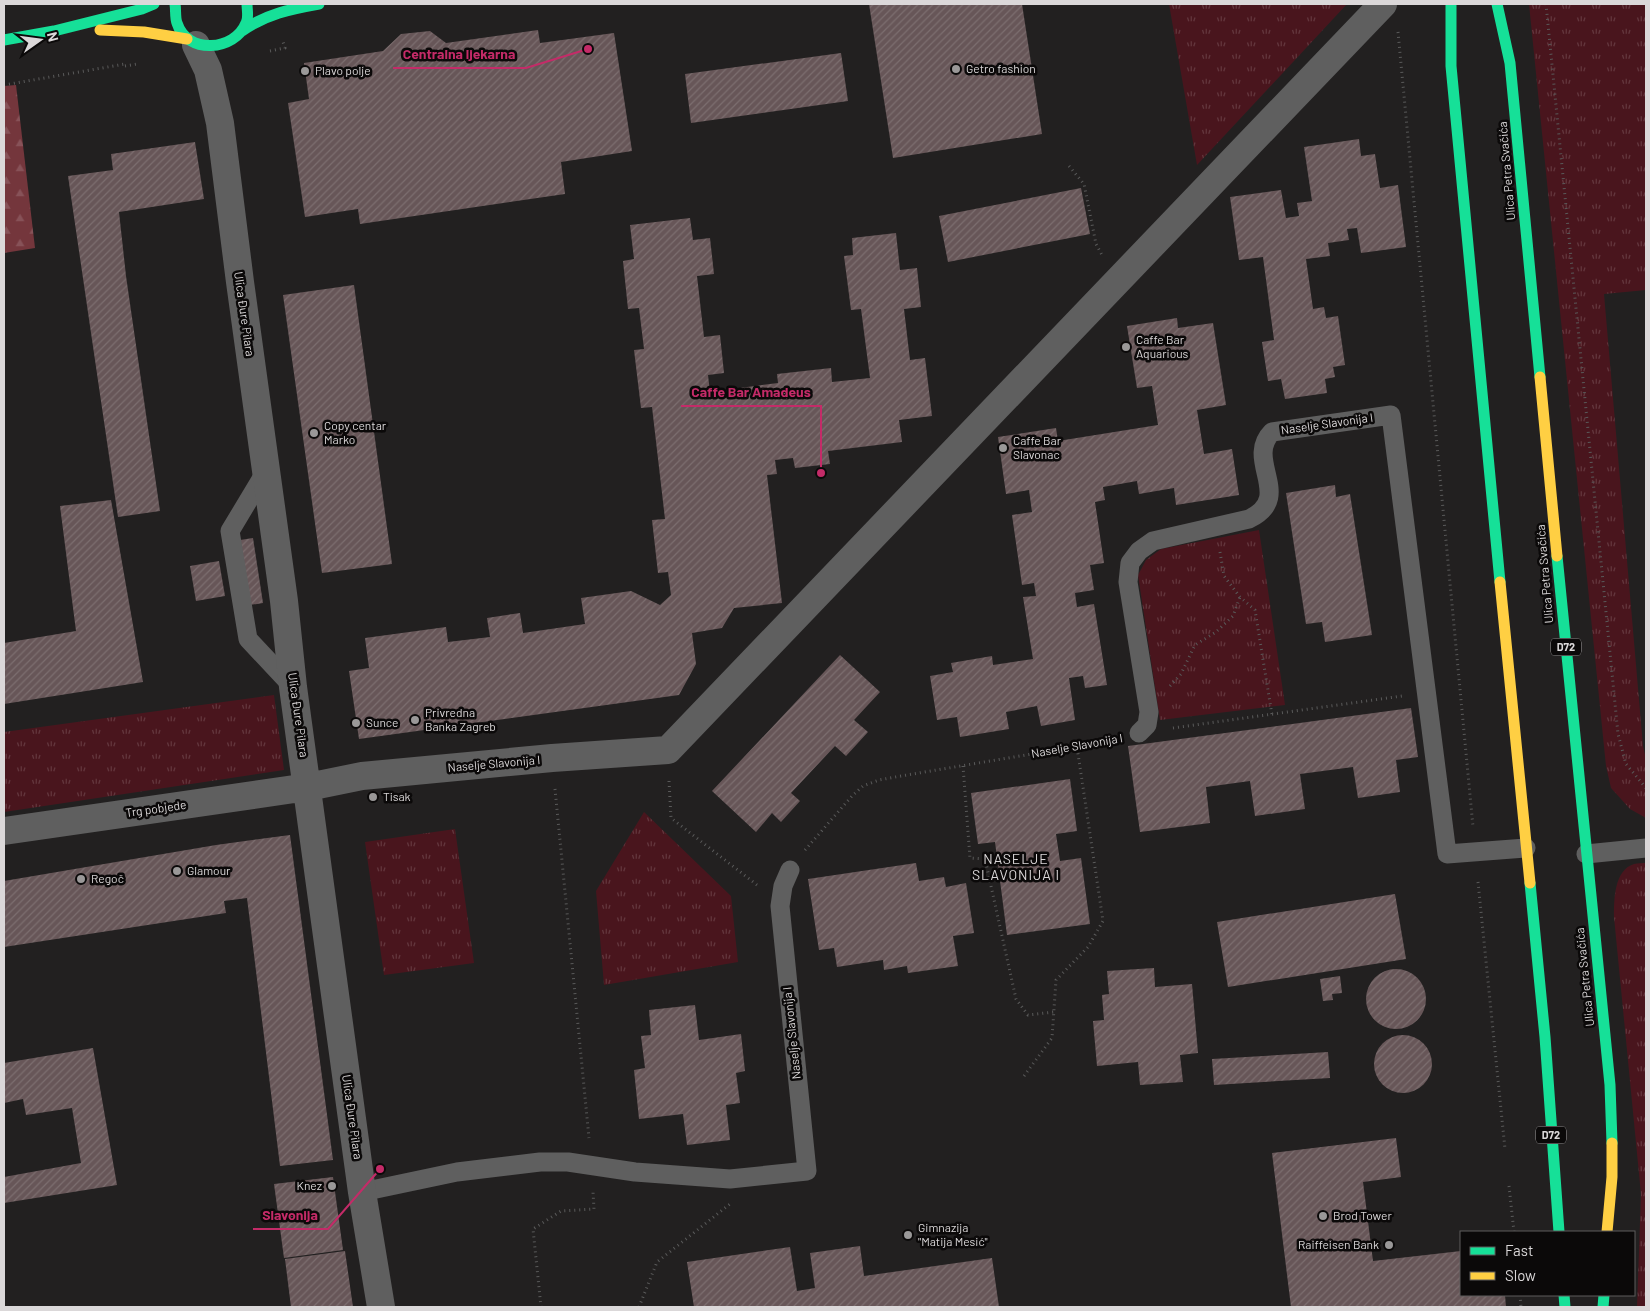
<svg xmlns="http://www.w3.org/2000/svg" width="1650" height="1311" font-family="Barlow,sans-serif">
  <style>
    .grass { fill: url(#grass-tufts) }
    .forest { fill: url(#forest-firs) }
    .building { fill: url(#building-hatch) }
    .lines { fill: none; stroke-linecap: round; stroke-linejoin: round }
    .path { stroke: #5a5a5a; stroke-width: 3; stroke-dasharray: 1 4; stroke-linecap: butt }
    .lane { stroke: #5f5f5f; stroke-width: 19 }
    .street { stroke: #5f5f5f; stroke-width: 28 }
    .fast { stroke: #16e098; stroke-width: 11 }
    .slow { stroke: #ffcf43; stroke-width: 11 }
    .poi-dot { fill: #9a9898; stroke: #0b0909; stroke-width: 2 }
    .labels { text-anchor: middle; stroke-width: 5; stroke-linejoin: round; paint-order: stroke }
    .shield { fill: #0b0909; stroke: #9d9a9b; stroke-width: 1 }
    .shield-label { font-size: 11px; font-weight: bold; fill: #dbd8d9 }
    .poi-label { font-size: 12px; fill: #dbd8d9; stroke: #0b0909; text-anchor: start }
    .street-label { font-size: 12px; fill: #dbd8d9; stroke: #0b0909 }
    .neighbourhood-label { font-size: 14px; letter-spacing: 1px; fill: #dbd8d9; stroke: #0b0909 }
    .leader { fill: none; stroke: #c42b68; stroke-width: 2 }
    .callout-dot { fill: #c42b68; stroke: #0b0909; stroke-width: 2 }
    .callout-label { font-size: 14px; text-anchor: middle; font-weight: bold; fill: #c42b68; stroke: #0b0909; stroke-width: 5; stroke-linejoin: round; paint-order: stroke }
  </style>
  <defs>
    <pattern id="grass-tufts" width="24" height="20" patternUnits="userSpaceOnUse" patternTransform="scale(1.25)"><rect width="24" height="20" fill="#49151d"/><path d="M3 7l-1-3M5 7V3M7 7l1-3M15 17l-1-3M17 17v-4M19 17l1-3" fill="none" stroke="#63363d"/></pattern>
    <pattern id="forest-firs" width="22" height="20" patternUnits="userSpaceOnUse" patternTransform="scale(1.25)"><rect width="22" height="20" fill="#74363c"/><path d="M5 1l3.5 6h-7zM16 11l3.5 6h-7z" fill="#875258"/></pattern>
    <pattern id="building-hatch" width="6" height="6" patternUnits="userSpaceOnUse" patternTransform="scale(1.25)"><rect width="6" height="6" fill="#675658"/><path d="M-1 1l2-2M0 6l6-6M5 7l2-2" fill="none" stroke="#7c6e6f"/></pattern>
  </defs>
  <rect width="100%" height="100%" fill="#222020"/>
  <path class="grass" d="M1169,4H1347L1197,165Z
    M1529,4H1646V290L1604,294L1643,746L1646,759V818L1630,809L1611,788L1606,766Z
    M1259,530L1285,705L1160,720L1138,575L1146,560L1161,549Z
    M274,695L284,770L4,812V732Z
    M644,812L731,896L738,962L604,985L596,891Z
    M455,829L474,963L384,975L365,842Z
    M1646,863V1307H1637L1641,1194L1614,917C1614,900 1614,870 1634,864C1638,863 1643,863 1646,863Z"/>
  <path class="forest" d="M16,85L35,248L4,253V86Z"/>
  <path class="building" d="M869,4H1022L1042,134L893,158Z
    M538,30L540,43L614,33L632,151L561,162L565,194L360,224L358,209L305,217L288,103L309,99L304,63L383,51L401,34L430,31L446,43Z
    M841,53L848,101L691,123L685,74Z
    M1359,139L1361,156L1375,154L1380,188L1398,185L1406,247L1361,253L1357,228L1347,229L1349,240L1328,243L1330,256L1306,259L1313,309L1324,307L1326,318L1338,316L1345,365L1333,367L1335,377L1325,379L1327,393L1285,399L1281,379L1268,381L1262,342L1274,340L1263,257L1239,260L1230,197L1281,190L1286,218L1299,216L1297,203L1312,201L1304,147Z
    M195,142L204,199L119,212L126,276L160,511L118,517L68,176L113,170L111,154Z
    M1081,188L1090,234L948,262L939,216Z
    M690,218L693,240L710,238L714,274L697,276L704,337L720,335L724,373L708,375L710,392L778,383L777,374L831,368L832,382L870,378L861,309L851,310L844,256L853,255L852,238L896,233L900,270L917,268L921,307L904,309L910,360L925,358L932,416L899,420L902,442L828,451L830,464L795,468L793,458L775,460L777,474L767,475L782,603L734,608L722,628L692,633L696,664L679,695L359,739L349,671L369,668L365,638L446,627L448,642L490,637L487,618L520,613L523,633L585,624L581,598L631,591L660,605L671,595L668,572L658,573L652,520L665,519L652,407L641,408L634,350L644,349L639,308L628,309L623,261L634,259L630,225Z
    M354,285L392,564L322,573L283,295Z
    M1177,318L1178,328L1213,323L1226,405L1197,410L1204,454L1232,449L1239,495L1176,505L1174,488L1139,494L1137,481L1103,487L1105,500L1095,502L1104,563L1090,565L1094,590L1075,593L1077,607L1094,604L1107,685L1085,688L1083,676L1069,678L1075,720L1041,726L1037,706L1006,712L1009,729L960,737L957,717L937,720L930,676L953,672L951,663L992,656L993,665L1033,659L1023,597L1036,596L1034,583L1022,585L1012,515L1032,512L1029,490L1006,494L998,437L1056,428L1058,441L1158,425L1152,386L1137,388L1127,326Z
    M1335,485L1336,497L1350,494L1372,635L1325,642L1322,622L1306,624L1286,493Z
    M111,500L143,682L4,704V643L76,631L60,506Z
    M253,538L263,603L237,607L227,542Z
    M219,561L225,596L196,601L190,566Z
    M840,655L880,692L854,720L868,732L846,756L835,746L791,793L800,801L781,822L772,813L756,832L712,791Z
    M1411,708L1418,757L1396,760L1400,792L1358,798L1353,767L1300,774L1305,809L1255,816L1250,781L1206,787L1210,823L1140,832L1128,746Z
    M1070,779L1077,831L1056,834L1060,861L1081,858L1090,924L1007,935L995,842L978,844L971,793Z
    M290,835L333,1160L280,1166L247,898L224,901L226,913L4,947V881L216,845Z
    M916,863L919,881L944,877L946,887L966,883L974,933L953,936L958,966L908,973L907,966L884,970L883,960L837,967L834,948L819,950L808,879Z
    M1395,894L1406,959L1228,987L1217,922Z
    M1154,968L1155,987L1192,984L1198,1053L1180,1055L1183,1082L1140,1085L1138,1062L1097,1066L1093,1021L1104,1020L1102,995L1109,994L1107,971Z
    M1366 999a30 30 0 1 1 60 0a30 30 0 1 1-60 0Z
    M1340,976L1342,993L1332,994L1333,1000L1323,1001L1320,979Z
    M695,1005L699,1040L741,1034L745,1071L736,1073L740,1103L726,1105L730,1140L687,1145L683,1114L639,1119L634,1070L645,1068L641,1036L651,1035L649,1010Z
    M1374 1064a29 29 0 1 1 58 0a29 29 0 1 1-58 0Z
    M93,1048L117,1185L4,1203V1177L81,1163L72,1108L26,1115L23,1099L4,1103V1063Z
    M1328,1052L1330,1078L1214,1085L1212,1059Z
    M1396,1138L1401,1177L1363,1182L1373,1261L1461,1251V1295H1505L1506,1307H1291L1272,1153Z
    M333,1177L343,1250L284,1258L274,1184Z
    M860,1246L864,1276L992,1258L999,1307H694L687,1262L790,1247L797,1291L815,1288L810,1253Z
    M345,1251L353,1307H291L285,1259Z"/>
  <g class="lines">
    <path class="path" d="M1546,4L1618,734L1626,764L1646,788
      M1398,32L1473,827
      M270,51L285,48L283,42
      M125,66L137,64
      M4,85L125,64
      M1069,166L1084,184L1096,244L1102,255
      M1220,552L1224,576L1240,597L1255,610L1272,715
      M1170,686L1181,674L1195,645L1216,632L1233,616L1240,597
      M1173,728L1402,696
      M963,766L970,858L985,859L1016,999L1028,1015L1054,1012
      M669,781L671,818L757,885
      M555,789L589,1138
      M805,850L852,796L863,786L879,780L901,776L1115,740
      M1478,882L1505,1149
      M1024,1076L1052,1038L1056,980L1088,947L1103,921L1077,747
      M1509,1186L1514,1232
      M1520,1295L1521,1307
      M541,1307L533,1229L561,1211L594,1209L593,1192
      M639,1307L657,1262L730,1204"/>
    <path class="lane" d="M266,471L230,531L248,639L293,687
      M1139,733L1147,725L1149,712L1128,582L1130,563L1139,551L1153,541L1249,519C1295,497 1244,460 1272,432L1391,415L1447,854L1526,848
      M1586,854L1646,848
      M362,1192L457,1172L540,1162H568L635,1172L730,1179L807,1171L780,906L783,886L790,870"/>
    <path class="street" d="M196,45L208,70L220,123L240,282L284,601L293,687L362,1192L381,1307
      M4,831L308,787L362,776L552,758L668,750L1383,4"/>
    <path class="fast" d="M175,4C176,10 175,18 177,23C187,55 235,51 246,23C249,18 247,10 247,4
      M1451,4V66L1500,582
      M1497,4L1510,63L1540,377
      M242,31C266,14 291,9 319,4
      M4,40L54,31L142,9L154,4
      M1557,556L1610,1085L1612,1143
      M1530,883L1545,1037L1559,1232
      M1564,1295L1565,1307
      M1603,1307L1604,1295"/>
    <path class="slow" d="M100,30L144,32L187,39
      M1540,377L1557,556
      M1500,582L1530,883
      M1607,1232L1612,1177V1143"/>
  </g>
  <g class="poi-dot">
    <circle cx="956" cy="69" r="5"/>
    <circle cx="305" cy="71" r="5"/>
    <circle cx="1126" cy="347" r="5"/>
    <circle cx="314" cy="433" r="5"/>
    <circle cx="1003" cy="448" r="5"/>
    <circle cx="415" cy="720" r="5"/>
    <circle cx="356" cy="723" r="5"/>
    <circle cx="373" cy="797" r="5"/>
    <circle cx="177" cy="871" r="5"/>
    <circle cx="81" cy="879" r="5"/>
    <circle cx="332" cy="1186" r="5"/>
    <circle cx="1323" cy="1216" r="5"/>
    <circle cx="908" cy="1235" r="5"/>
    <circle cx="1389" cy="1245" r="5"/>
  </g>
  <g class="labels">
    <g class="shield">
      <rect x="1551" y="638.5" width="30" height="17" rx="4"/>
      <rect x="1536" y="1126.5" width="30" height="17" rx="4"/>
    </g>
    <g class="shield-label">
      <text x="1566" y="651">D72</text>
      <text x="1551" y="1139">D72</text>
    </g>
    <g class="poi-label">
      <text x="966" y="73">Getro fashion</text>
      <text x="315" y="75">Plavo polje</text>
      <text x="1136" y="344">Caffe Bar<tspan x="1136" dy="14">Aquarious</tspan></text>
      <text x="324" y="430">Copy centar<tspan x="324" dy="14">Marko</tspan></text>
      <text x="1013" y="445">Caffe Bar<tspan x="1013" dy="14">Slavonac</tspan></text>
      <text x="425" y="717">Privredna<tspan x="425" dy="14">Banka Zagreb</tspan></text>
      <text x="366" y="727">Sunce</text>
      <text x="383" y="801">Tisak</text>
      <text x="187" y="875">Glamour</text>
      <text x="91" y="883">Regoč</text>
      <text x="322" y="1190" text-anchor="end">Knez</text>
      <text x="1333" y="1220">Brod Tower</text>
      <text x="918" y="1232">Gimnazija<tspan x="918" dy="14">"Matija Mesić"</tspan></text>
      <text x="1379" y="1249" text-anchor="end">Raiffeisen Bank</text>
    </g>
    <g class="street-label">
      <text transform="translate(1507 171) rotate(-95)" y="4">Ulica Petra Svačića</text>
      <text transform="translate(244 314) rotate(82)" y="4">Ulica Đure Pilara</text>
      <text transform="translate(1327 424) rotate(-8)" y="4">Naselje Slavonija I</text>
      <text transform="translate(1545 574) rotate(-95)" y="4">Ulica Petra Svačića</text>
      <text transform="translate(298 715) rotate(82)" y="4">Ulica Đure Pilara</text>
      <text transform="translate(1077 746) rotate(-10)" y="4">Naselje Slavonija I</text>
      <text transform="translate(494 764) rotate(-5)" y="4">Naselje Slavonija I</text>
      <text transform="translate(156 809) rotate(-8)" y="4">Trg pobjede</text>
      <text transform="translate(1585 977) rotate(-96)" y="4">Ulica Petra Svačića</text>
      <text transform="translate(792 1033) rotate(-96)" y="4">Naselje Slavonija I</text>
      <text transform="translate(352 1117) rotate(82)" y="4">Ulica Đure Pilara</text>
    </g>
    <g class="neighbourhood-label">
      <text x="1016" y="864">NASELJE<tspan x="1016" dy="16">SLAVONIJA I</tspan></text>
    </g>
  </g>
  <path class="leader" d="M588 49L526 68H393M821 473L821 406H681M380 1169L328 1229H253"/>
  <g class="callout-dot">
    <circle cx="588" cy="49" r="5"/>
    <circle cx="821" cy="473" r="5"/>
    <circle cx="380" cy="1169" r="5"/>
  </g>
  <g class="callout-label">
    <text x="459" y="59">Centralna ljekarna</text>
    <text x="751" y="397">Caffe Bar Amadeus</text>
    <text x="290" y="1220">Slavonija</text>
  </g>
  <rect width="1650" height="1311" fill="none" stroke="#dbd8d9" stroke-width="10"/>
  <rect x="1460" y="1231" width="175" height="65" fill="#0b0909" stroke="#5e5c5c"/>
  <rect x="1470" y="1247" width="25" height="8" fill="#16e098" stroke="#5e5c5c"/>
  <text x="1505" y="1256" font-size="15" fill="#dbd8d9">Fast</text>
  <rect x="1470" y="1272" width="25" height="8" fill="#ffcf43" stroke="#5e5c5c"/>
  <text x="1505" y="1281" font-size="15" fill="#dbd8d9">Slow</text>
  <g transform="translate(40 40) rotate(76)" stroke="#0b0909" stroke-width="4" paint-order="stroke">
  <path d="M0-4L9 19L0 12L-9 19Z" fill="#dbd8d9"/>
  <text y="-8" font-size="14" font-weight="bold" text-anchor="middle" fill="#dbd8d9">N</text>
  </g>
</svg>
